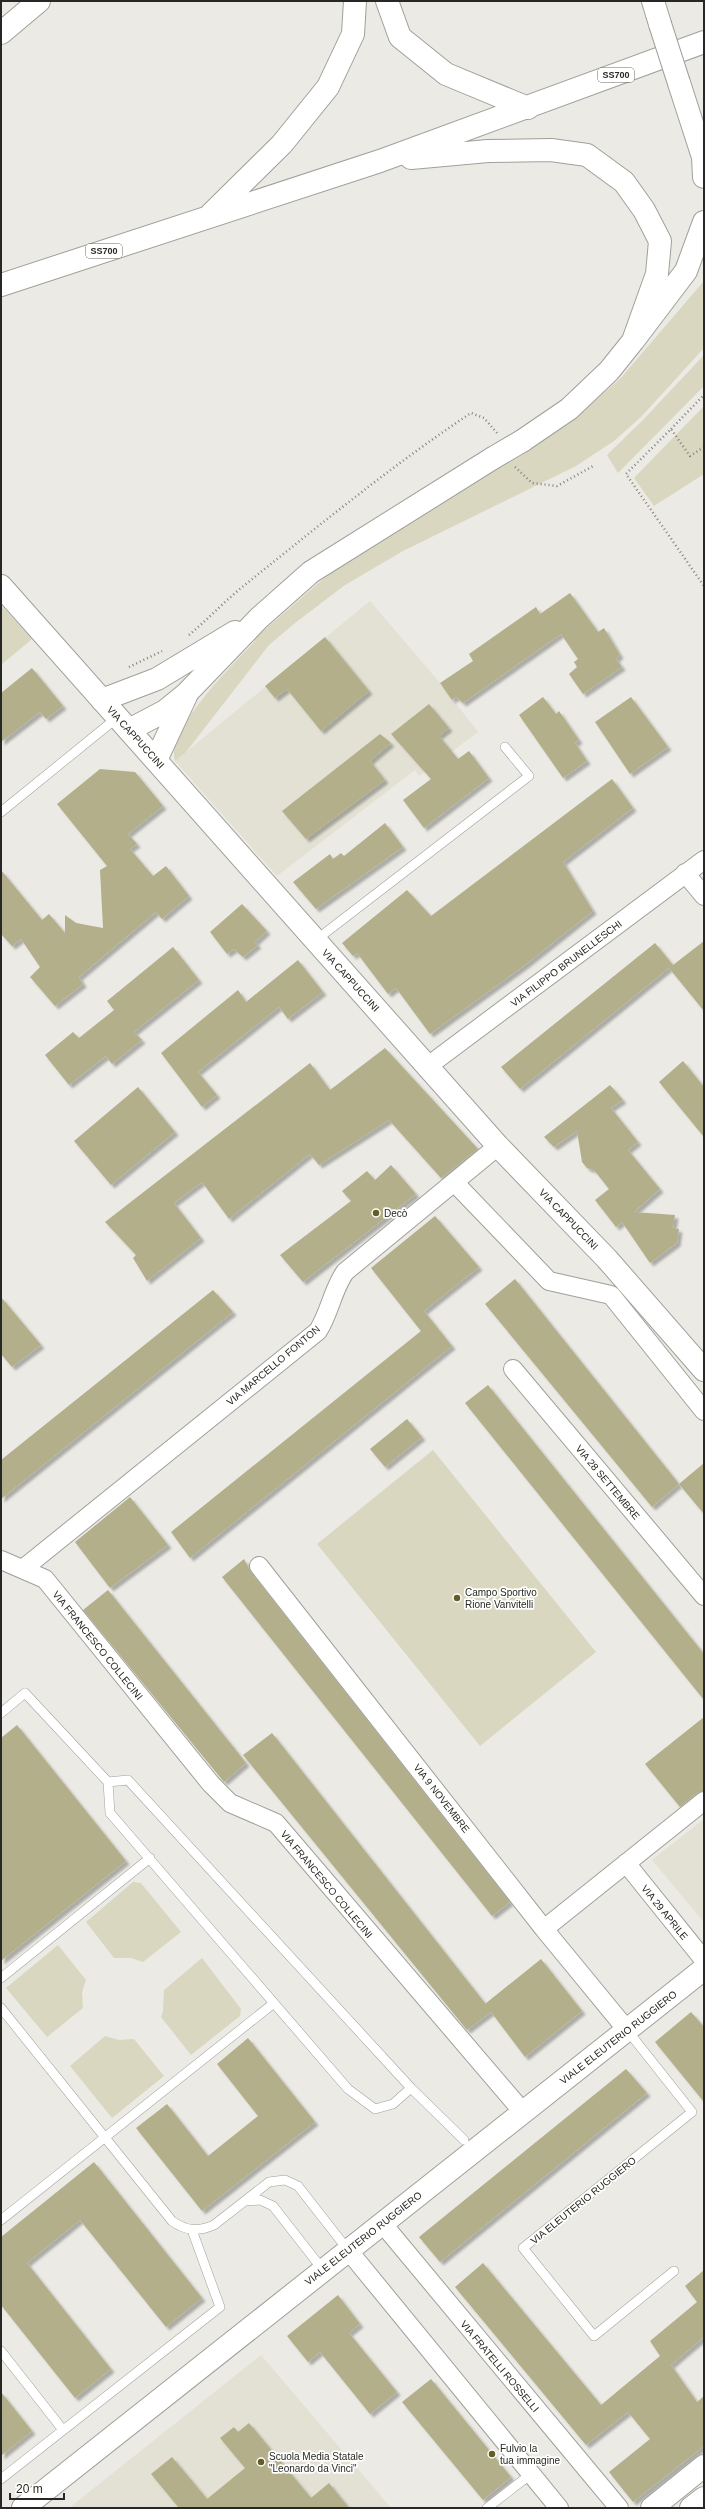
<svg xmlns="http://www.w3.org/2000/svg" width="705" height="2509" font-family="Arial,sans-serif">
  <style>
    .built { fill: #e2e1d3 }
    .green { fill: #d9d7c0 }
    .building { fill: #b3af8b; filter: url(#shadow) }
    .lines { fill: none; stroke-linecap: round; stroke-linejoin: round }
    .lane-casing { stroke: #a0a09a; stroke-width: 10 }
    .street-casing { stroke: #a0a09a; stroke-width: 20 }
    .secondary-casing { stroke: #a0a09a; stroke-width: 24 }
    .highway-casing { stroke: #a0a09a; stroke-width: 24 }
    .path { stroke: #83827f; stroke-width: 2.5; stroke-dasharray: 1 3; stroke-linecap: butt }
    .lane { stroke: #fff; stroke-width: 9 }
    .street { stroke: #fff; stroke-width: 18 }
    .secondary { stroke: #fff; stroke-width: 22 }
    .highway { stroke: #fff; stroke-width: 22 }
    .highway-bridge-casing { stroke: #a0a09a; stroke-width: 24; stroke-linecap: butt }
    .highway-bridge { stroke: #fff; stroke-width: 22 }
    .poi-dot { fill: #645d2a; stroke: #fffffe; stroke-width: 1.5 }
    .labels { text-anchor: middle; stroke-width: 3.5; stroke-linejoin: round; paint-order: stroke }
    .shield { fill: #fffffe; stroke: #686866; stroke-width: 1 }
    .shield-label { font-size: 9px; font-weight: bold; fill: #272725 }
    .street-label { font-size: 10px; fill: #272725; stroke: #fffffe }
    .poi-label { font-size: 10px; fill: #272725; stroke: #fffffe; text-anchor: start }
  </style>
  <defs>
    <filter id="shadow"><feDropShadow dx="3.5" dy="3.5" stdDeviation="1" flood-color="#0004"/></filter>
  </defs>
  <rect width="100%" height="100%" fill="#ebeae4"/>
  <path class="built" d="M370,601L440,683L478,732L419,776L415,770L277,876L175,761Z
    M704,1819V1922L652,1860Z
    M261,2355L391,2508H69Z"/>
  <path class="green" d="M704,281V348L641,417L614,441L576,466L403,551L345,585L295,623L269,645L186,752L175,761C165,730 234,664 255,641L254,639L344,561L567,425L620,379Z
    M704,355V386L618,473L607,455L642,421Z
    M704,406V474L654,506L634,478Z
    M1,605L32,639L1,665Z
    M433,1450L596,1652L480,1746L317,1544Z
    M133,1882L141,1883L181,1932L143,1962L131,1958H114L86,1922Z
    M58,1945L86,1980L82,1992L83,2008L47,2037L6,1988Z
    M202,1958L241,2009L240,2016L191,2055L161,2017L163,2011L164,1990Z
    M105,2036L119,2040L134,2039L164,2076L112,2118L70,2066Z"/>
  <path class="building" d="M570,593L598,632L604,628L620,655L616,659L622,667L583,694L569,674L577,667L574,662L578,659L561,634L463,703L456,697L452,700L440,683L473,661L469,654L536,607L540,614Z
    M325,637L369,691L321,731L287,689L275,698L265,686Z
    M32,668L63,706L46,719L40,712L1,742V693Z
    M543,697L556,714L559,711L579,740L575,743L587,761L563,778L519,715Z
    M631,697L668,747L630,774L595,722Z
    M429,704L449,728L439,736L458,759L469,751L489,778L424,828L403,800L431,779L391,734Z
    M380,734L391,743L370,761L385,780L306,839L282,811Z
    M100,769L135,772L163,806L128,834L137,844L130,849L153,876L166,866L189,896L162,919L156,912L79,977L83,984L55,1006L30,977L40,967L21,939L12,946L1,934V870L42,920L49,914L65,933V915L76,923L103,928L100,870L107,866L57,804Z
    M612,779L633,808L563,862L593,911L525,965L430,1034L396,988L388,994L357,953L353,956L342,943L407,890L431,916Z
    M385,823L403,847L316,909L293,882L330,854L333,859L341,853L344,856Z
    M242,904L267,931L255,942L258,945L243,957L234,949L227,954L210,932Z
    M704,941V1011L669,968L520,1089L501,1067L655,943L673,965Z
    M173,947L199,980L134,1032L142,1040L112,1064L106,1056L69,1085L45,1055L73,1032L79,1038L114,1010L107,1001Z
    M298,960L323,992L288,1019L279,1007L198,1072L217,1095L202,1107L161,1053L238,990L246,1002Z
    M385,1048L478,1149L441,1178L389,1120L319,1165L310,1154L229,1219L202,1182L174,1203L201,1238L147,1281L133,1258L136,1255L105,1222L310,1063L330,1090Z
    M683,1061L704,1087V1137L659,1082Z
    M610,1085L623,1100L611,1108L638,1142L628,1150L660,1189L634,1212L675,1215L673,1228L679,1229L677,1243L650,1263L622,1222L616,1227L595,1200L609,1189L594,1170L587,1168L582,1162L577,1131L554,1147L544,1137Z
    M138,1087L175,1132L111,1185L74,1141Z
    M391,1165L416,1194L303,1282L280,1255L351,1201L342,1191L367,1171L375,1180Z
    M435,1216L479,1267L424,1311L452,1346L190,1558L171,1532L421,1331L371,1268Z
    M515,1279L679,1484L652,1507L485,1304Z
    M213,1290L233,1312L1,1499V1460Z
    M1,1297L41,1345L12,1367L1,1354Z
    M488,1385L704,1654V1700L465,1403Z
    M407,1419L422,1437L385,1467L370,1449Z
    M704,1463V1514L679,1484Z
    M130,1497L168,1545L110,1588L75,1542Z
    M244,1559L251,1572L510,1902L492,1916L222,1577Z
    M108,1590L246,1763L224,1782L83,1610Z
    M704,1717V1791L697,1793L680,1807L645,1764Z
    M17,1725L126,1861L1,1961V1738Z
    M272,1733L488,2007L485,2004L541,1959L582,2011L525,2057L491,2012L467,2030L243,1755Z
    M691,2012L704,2027V2102L655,2042Z
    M248,2038L315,2122L202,2211L136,2128L167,2104L208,2156L258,2116L217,2064Z
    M626,2069L647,2093L440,2262L419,2237Z
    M94,2162L202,2298L166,2327L80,2220L27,2263L111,2369L75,2398L1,2305V2237Z
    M483,2263L601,2405L660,2356L650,2341L697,2302L685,2286L704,2270V2337L671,2365L697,2402L704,2396V2446L633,2502L609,2472L650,2439L628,2412L586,2445L455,2287Z
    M338,2295L360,2324L349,2333L397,2392L370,2414L320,2352L308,2362L287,2336Z
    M431,2379L511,2477L483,2500L402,2402Z
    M1,2392L32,2431L1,2456Z
    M249,2423L311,2498L329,2483L349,2508H179L151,2474L172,2457L207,2499L245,2468L220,2438L234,2427L238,2432Z"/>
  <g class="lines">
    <defs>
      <path id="lane" d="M1,812L118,717
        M316,940L529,776L505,747
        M1,1713L25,1693L108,1782L110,1813L348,2089L375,2109L393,2104L411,2088L128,1780L108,1782
        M1,1978L150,1858
        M1,2008L172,2221C186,2231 198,2232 214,2225L269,2182L285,2180L298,2186L348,2250
        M627,2030L692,2112L523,2248L594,2336L674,2271
        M411,2088L464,2140
        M245,2201L260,2200L273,2206L323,2270
        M1,2220L274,2003
        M1,2351L63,2430
        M1,2479L220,2307L192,2230
        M487,2508L531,2474"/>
      <path id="street" d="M685,873L704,896
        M428,1066L704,860
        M454,1182L549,1281L611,1295L704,1411
        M513,1369L704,1596
        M1,1560L45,1579L211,1784L230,1803L276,1823L523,2112
        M259,1566L544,1929L627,2030
        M24,1568L318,1331C330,1312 332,1291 345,1272L498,1146
        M626,1863L704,1960
        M544,1929L704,1801
        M382,2223L619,2508
        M348,2250L559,2508"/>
      <path id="secondary" d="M1,33L39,1
        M1,586L498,1146L607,1259L704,1370
        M23,2508L704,1969
        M652,2508L704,2466
        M691,2508L704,2498"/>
      <path id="highway" d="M387,1L400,37L446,74L528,108
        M653,1L660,24
        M679,83L703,157L704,177
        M411,158L488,151L551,150L587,155L624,182L644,210L660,241L657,274L633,341
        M211,214L282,144L328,87L353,34L355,1
        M1,285L380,161L704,42
        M522,441L569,409L609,371L633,341L686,271L704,222
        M102,700L157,679L235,632
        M129,730L165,711L186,694L259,618L311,572L493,458
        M156,760L186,696"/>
    </defs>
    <use href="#lane" class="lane-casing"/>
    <use href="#street" class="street-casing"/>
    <use href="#secondary" class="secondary-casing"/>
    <use href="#highway" class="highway-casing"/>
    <path class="path" d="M671,429L704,395
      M704,447L690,456L671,429L626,474L704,586
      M515,467L532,483L557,486L595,465
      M189,635C207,620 223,603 241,588C316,528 391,466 471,413L484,418L497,433
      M129,667L162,651"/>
    <use href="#lane" class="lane"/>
    <use href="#street" class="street"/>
    <use href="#secondary" class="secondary"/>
    <use href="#highway" class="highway"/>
    <defs>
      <path id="highway-bridge" d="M660,24L679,83
        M493,458L522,441"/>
    </defs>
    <use href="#highway-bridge" class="highway-bridge-casing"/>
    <use href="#highway-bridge" class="highway-bridge"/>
  </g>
  <g class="poi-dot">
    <circle cx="376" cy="1213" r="4"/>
    <circle cx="457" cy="1598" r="4"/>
    <circle cx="492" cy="2454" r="4"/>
    <circle cx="261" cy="2462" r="4"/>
  </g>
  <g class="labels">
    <g class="shield">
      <rect x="598" y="68" width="36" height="14" rx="3"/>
      <rect x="86" y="244" width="36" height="14" rx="3"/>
    </g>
    <g class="shield-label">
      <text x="616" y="78">SS700</text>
      <text x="104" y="254">SS700</text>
    </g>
    <g class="street-label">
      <text transform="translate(136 737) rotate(48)" y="4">VIA CAPPUCCINI</text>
      <text transform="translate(566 963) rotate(-37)" y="4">VIA FILIPPO BRUNELLESCHI</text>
      <text transform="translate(351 980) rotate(48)" y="4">VIA CAPPUCCINI</text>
      <text transform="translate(569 1219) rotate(46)" y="4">VIA CAPPUCCINI</text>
      <text transform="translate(273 1365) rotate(-40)" y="4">VIA MARCELLO FONTON</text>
      <text transform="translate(608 1482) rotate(50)" y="4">VIA 28 SETTEMBRE</text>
      <text transform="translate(98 1645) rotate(51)" y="4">VIA FRANCESCO COLLECINI</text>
      <text transform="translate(442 1798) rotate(52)" y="4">VIA 9 NOVEMBRE</text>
      <text transform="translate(327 1884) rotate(50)" y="4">VIA FRANCESCO COLLECINI</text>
      <text transform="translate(665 1912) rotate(51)" y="4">VIA 29 APRILE</text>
      <text transform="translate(618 2037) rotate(-38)" y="4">VIALE ELEUTERIO RUGGIERO</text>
      <text transform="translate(583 2200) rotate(-39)" y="4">VIA ELEUTERIO RUGGIERO</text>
      <text transform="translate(363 2238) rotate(-38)" y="4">VIALE ELEUTERIO RUGGIERO</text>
      <text transform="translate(500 2366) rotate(50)" y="4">VIA FRATELLI ROSSELLI</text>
    </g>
    <g class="poi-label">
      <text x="384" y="1217">Decò</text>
      <text x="465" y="1596">Campo Sportivo<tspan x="465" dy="12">Rione Vanvitelli</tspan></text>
      <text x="500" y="2452">Fulvio la<tspan x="500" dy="12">tua immagine</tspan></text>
      <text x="269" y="2460">Scuola Media Statale<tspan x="269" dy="12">"Leonardo da Vinci"</tspan></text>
    </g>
  </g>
  <rect width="705" height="2509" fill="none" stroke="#272725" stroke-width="4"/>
  <path d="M10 2493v6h54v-6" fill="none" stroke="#272725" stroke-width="2"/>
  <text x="16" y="2493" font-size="12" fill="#272725" stroke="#fffffe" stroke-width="3" paint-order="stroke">20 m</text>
</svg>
